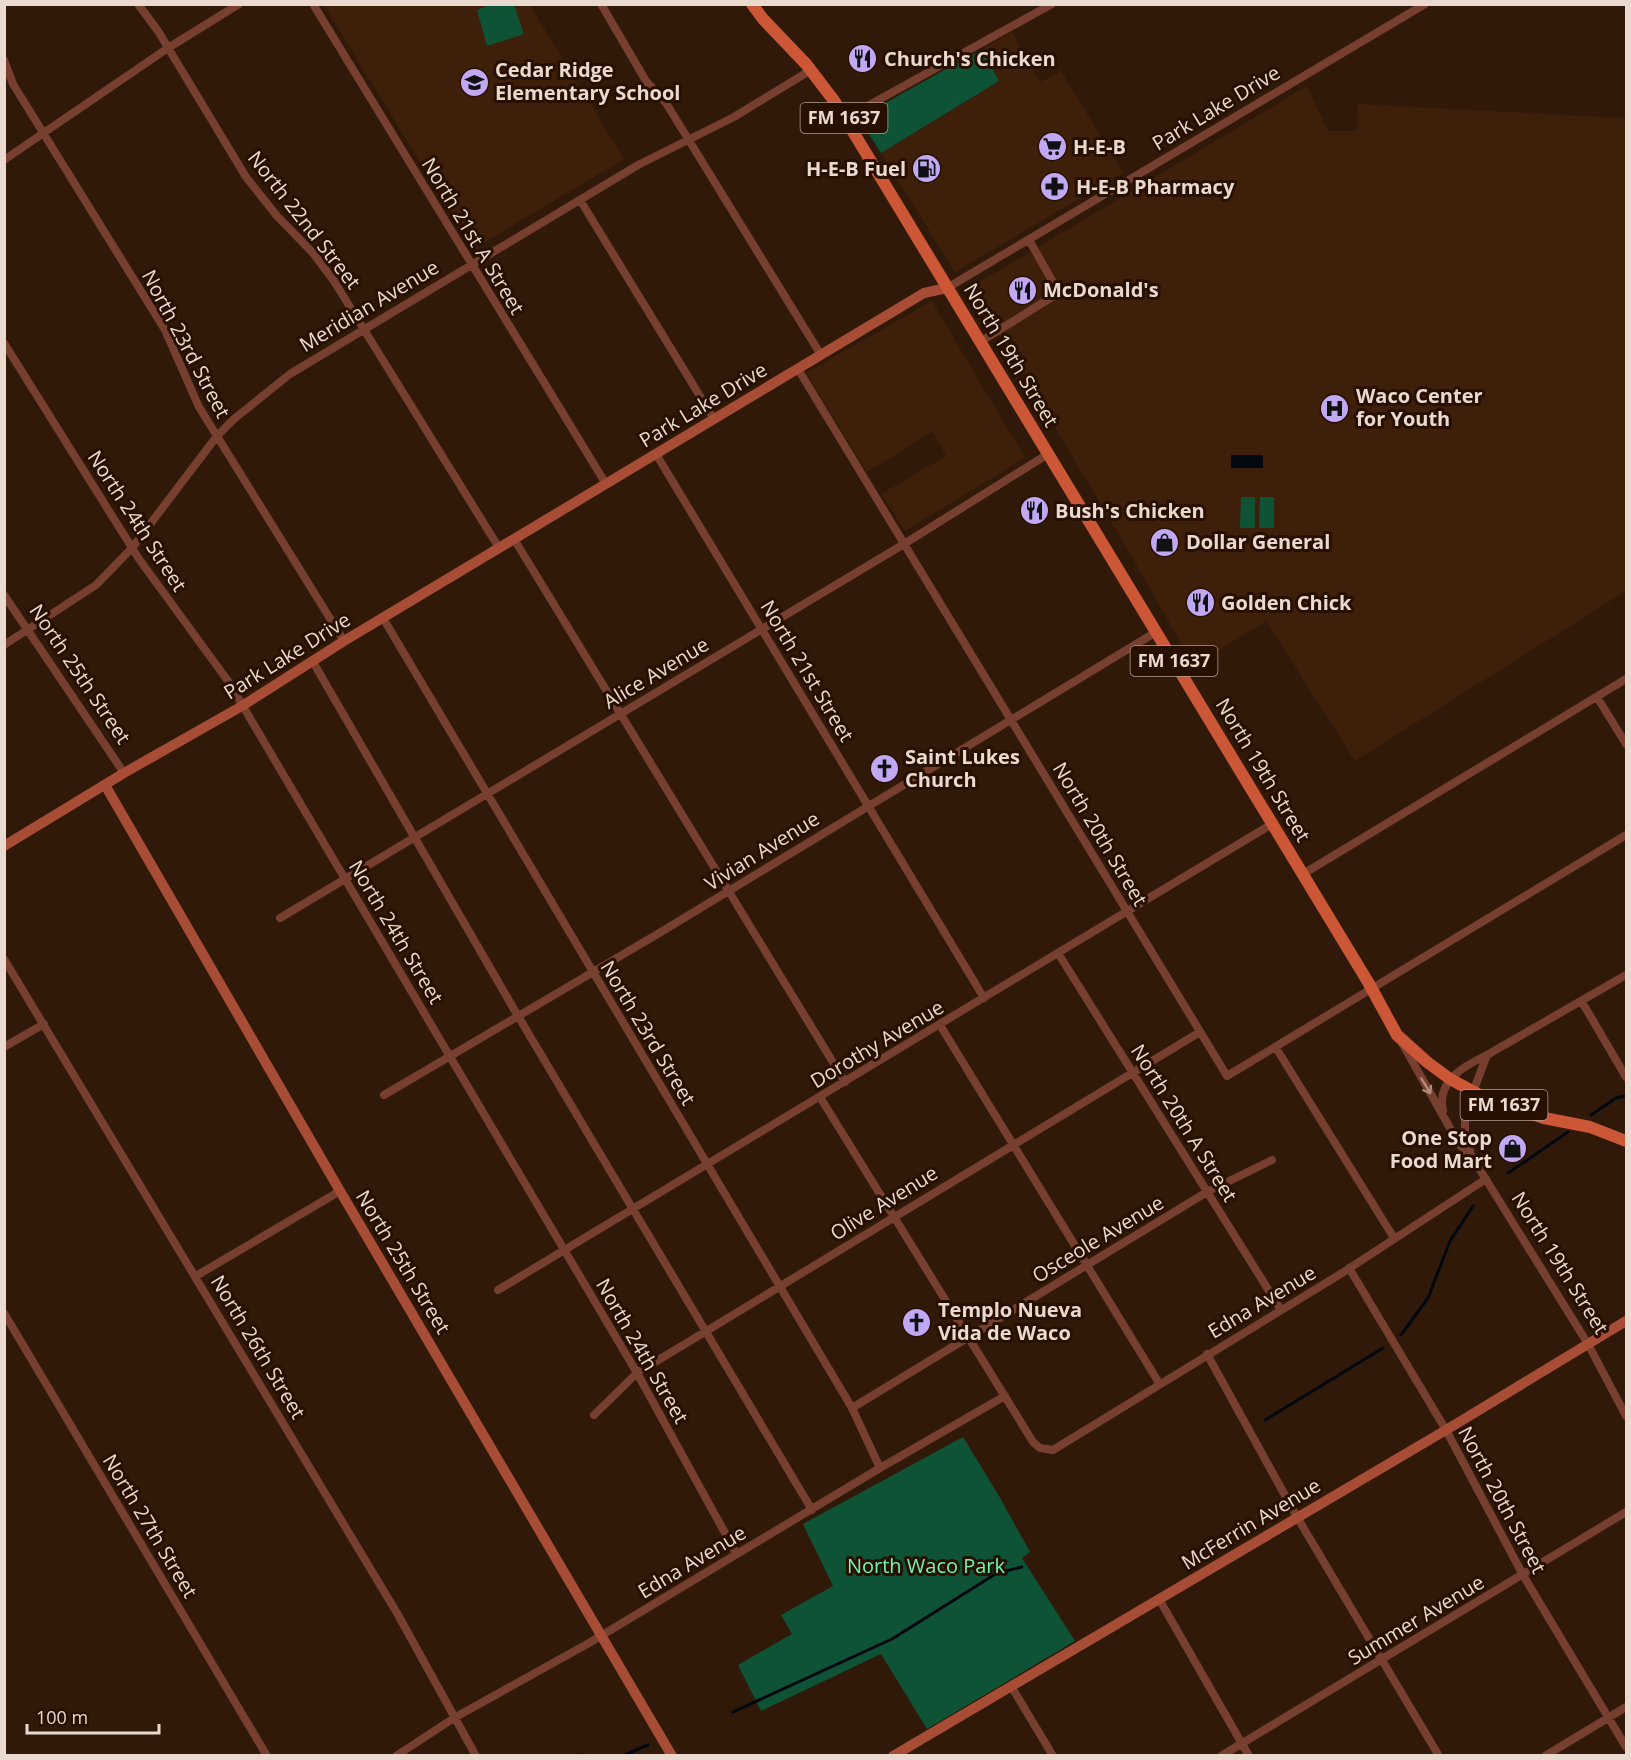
<svg xmlns="http://www.w3.org/2000/svg" width="1631" height="1760" font-family="'Open Sans',sans-serif">
  <style>
    .built { fill: #3d1f0a }
    .green { fill: #0e5335 }
    .water { fill: #010810 }
    .lines { fill: none; stroke-linecap: round; stroke-linejoin: round }
    .stream { stroke: #010810; stroke-width: 3 }
    .street { stroke: #773f2f; stroke-width: 8 }
    .secondary { stroke: #a74d35; stroke-width: 10 }
    .primary { stroke: #cb5737; stroke-width: 12 }
    .oneway { stroke: #b08c7f }
    .labels { text-anchor: middle; stroke-width: 6; stroke-linejoin: round; paint-order: stroke }
    .shield { fill: #271002; stroke: #b09d92; stroke-width: 1.5 }
    .shield-label { font-size: 18px; font-weight: bold; fill: #ead9cf }
    .poi-label { font-size: 20px; font-weight: bold; fill: #ead9cf; stroke: #271002; text-anchor: start }
    .street-label { font-size: 20px; fill: #ead9cf; stroke: #271002 }
    .park-label { font-size: 20px; fill: #70f6b3; stroke: #271002 }
  </style>
  <rect width="100%" height="100%" fill="#311909"/>
  <path class="built" d="M324,5H530L624,159L473,249Z
    M1012,32L1040,82L1061,71L1123,173L955,272L881,153L999,81L982,49Z
    M1307,86L1328,131H1357L1358,104L1626,118V591L1355,761L1266,621L1194,666L1110,519L1002,339L968,289Z
    M932,301L1025,458L905,531L881,494L946,456L936,438L932,432L867,472L806,373Z"/>
  <path class="green" d="M492,4L514,5L524,34L487,46L477,10Z
    M982,49L999,81L881,153L860,120L862,116Z
    M1241,497H1255V528H1240Z
    M1260,497H1274V528H1259Z
    M963,1437L999,1496L1030,1552L1022,1558L1075,1641L927,1729L881,1654L761,1711L738,1665L792,1634L781,1615L833,1586L803,1524Z"/>
  <path class="water" d="M1231,455H1263V468H1231Z"/>
  <g class="lines">
    <path class="stream" d="M1591,1115L1616,1098L1624,1096
      M1508,1173L1568,1132
      M1401,1335L1428,1298L1450,1241L1473,1206
      M1265,1420L1383,1348
      M733,1712L892,1639L997,1573L1022,1567
      M579,1755L601,1756
      M622,1756L648,1745"/>
    <path class="street" d="M138,4L158,31L246,177L277,216L313,253L334,281L499,548
      M313,4L606,484
      M601,4L646,81L666,103L821,355
      M4,60L13,84L165,330L199,407L344,641
      M844,119L1052,4
      M4,160L168,48L239,4
      M580,200L714,419
      M947,288L1425,4
      M980,342L1055,295L1054,284L1029,240
      M4,343L139,559L228,681L637,1373L736,1553
      M798,369L1227,1076L1626,835
      M656,454L984,998
      M514,539L845,1082
      M4,595L124,773
      M383,618L852,1408L880,1468
      M4,645L96,585L132,548L217,436L234,419L290,374L638,165L734,117L811,70
      M313,662L518,1016L812,1510
      M1597,697L1626,744
      M1303,874L1626,679
      M280,918L904,544L1048,454
      M1058,953L1281,1310
      M4,959L397,1613L476,1756
      M1582,1002L1626,1077
      M940,1025L1159,1383
      M1402,1043L1459,1144L1477,1165L1588,1344L1626,1416
      M4,1047L44,1024
      M1276,1048L1394,1238
      M1487,1055L1626,975
      M384,1095L656,935L1156,632
      M820,1097L1033,1442L1040,1448L1053,1450L1342,1273L1486,1179
      M1443,1111C1436,1081 1464,1066 1487,1055L1465,1113V1132L1471,1155
      M1349,1268L1446,1430L1523,1575L1626,1747
      M196,1276L340,1191
      M498,1290L1272,824
      M4,1313L267,1756
      M1207,1354L1297,1517L1439,1756
      M852,1408L1207,1192L1272,1160
      M594,1415L637,1373L1200,1032
      M1159,1599L1249,1756
      M1011,1686L1053,1756
      M396,1756L454,1718L589,1643L880,1468L1005,1396
      M1221,1756L1626,1512
      M1545,1756L1626,1707"/>
    <path class="secondary" d="M105,785L340,1191L672,1756
      M4,846L124,773L242,706L344,641L924,293L947,288
      M893,1756L1446,1430L1626,1321"/>
    <path class="primary" d="M752,4L763,19L806,64L835,102L1368,982L1397,1035L1427,1062L1450,1079L1491,1101L1544,1118L1590,1127L1626,1141"/>
  </g>
  <defs><path id="oneway-shaft" d="M-6 0H5M1.5-3L5.5 0L1.5 3" fill="none" stroke-width="1.6" stroke-linecap="round" stroke-linejoin="round" transform="scale(1.5)"/></defs>
  <use class="oneway" href="#oneway-shaft" transform="translate(1426 1086) rotate(59)"/>
  <defs>
    <symbol id="restaurant-disc" viewBox="-11 -11 22 22"><circle r="9.5" fill="#c1a8f3" stroke="#271002"/><path d="M-5-6h1v4h1v-4h1v4h1v-4h1v5L-1.5 .5V6h-2V.5L-5-1ZM5-6V6H3V1.5H1.5Q1.5-4 5-6Z" fill="#111"/></symbol>
    <symbol id="school-disc" viewBox="-11 -11 22 22"><circle r="9.5" fill="#c1a8f3" stroke="#271002"/><path d="M0-5L7-2L0 1L-7-2ZM-4 1L0 2.5L4 1V4Q0 6-4 4Z" fill="#111"/></symbol>
    <symbol id="supermarket-disc" viewBox="-11 -11 22 22"><circle r="9.5" fill="#c1a8f3" stroke="#271002"/><path d="M-6-5.5h2.5l.6 2H6L4.5 2H-2.5L-4.4-4H-6ZM-1.5 3.2a1.3 1.3 0 1 0 .1 0ZM3 3.2a1.3 1.3 0 1 0 .1 0Z" fill="#111"/></symbol>
    <symbol id="fuel-disc" viewBox="-11 -11 22 22"><circle r="9.5" fill="#c1a8f3" stroke="#271002"/><path d="M-5.5-6h7V0h2V4h1.3V-2.5L3-4.5l.8-.8L6-3V5H2.5V1h-1V6h-7ZM-4.2-4.7v3.2H.2V-4.7Z" fill="#111"/></symbol>
    <symbol id="pharmacy-disc" viewBox="-11 -11 22 22"><circle r="9.5" fill="#c1a8f3" stroke="#271002"/><path d="M-2-6h4v4h4v4h-4v4h-4v-4h-4v-4h4Z" fill="#111"/></symbol>
    <symbol id="hospital-disc" viewBox="-11 -11 22 22"><circle r="9.5" fill="#c1a8f3" stroke="#271002"/><path d="M-5-5h3v3.5h4V-5h3V5h-3V1.5h-4V5h-3Z" fill="#111"/></symbol>
    <symbol id="shop-disc" viewBox="-11 -11 22 22"><circle r="9.5" fill="#c1a8f3" stroke="#271002"/><path d="M-5-2.5h2.3a2.7 3.5 0 0 1 5.4 0H5L5.5 6h-11ZM-1.5-2.5h3a1.5 2.3 0 0 0-3 0Z" fill="#111"/></symbol>
    <symbol id="church-disc" viewBox="-11 -11 22 22"><circle r="9.5" fill="#c1a8f3" stroke="#271002"/><path d="M-1.2-6h2.4v3.5h3.3v2.4h-3.3V6h-2.4V-.1h-3.3v-2.4h3.3Z" fill="#111"/></symbol>
  </defs>
  <g fill-rule="evenodd">
    <use href="#restaurant-disc" x="846" y="42" width="33" height="33"/>
    <use href="#school-disc" x="458" y="66" width="33" height="33"/>
    <use href="#supermarket-disc" x="1036" y="130" width="33" height="33"/>
    <use href="#fuel-disc" x="910" y="152" width="33" height="33"/>
    <use href="#pharmacy-disc" x="1038" y="170" width="33" height="33"/>
    <use href="#restaurant-disc" x="1006" y="274" width="33" height="33"/>
    <use href="#hospital-disc" x="1318" y="392" width="33" height="33"/>
    <use href="#restaurant-disc" x="1018" y="494" width="33" height="33"/>
    <use href="#shop-disc" x="1148" y="526" width="33" height="33"/>
    <use href="#restaurant-disc" x="1184" y="586" width="33" height="33"/>
    <use href="#church-disc" x="868" y="752" width="33" height="33"/>
    <use href="#shop-disc" x="1496" y="1132" width="33" height="33"/>
    <use href="#church-disc" x="900" y="1306" width="33" height="33"/>
  </g>
  <g class="labels">
    <g class="shield">
      <rect x="800.5" y="103" width="87" height="30" rx="4.5"/>
      <rect x="1130.5" y="646" width="87" height="30" rx="4.5"/>
      <rect x="1460.5" y="1090" width="87" height="30" rx="4.5"/>
    </g>
    <g class="shield-label">
      <text x="844" y="124">FM 1637</text>
      <text x="1174" y="667">FM 1637</text>
      <text x="1504" y="1111">FM 1637</text>
    </g>
    <g class="poi-label">
      <text x="884" y="66">Church's Chicken</text>
      <text x="495" y="77">Cedar Ridge<tspan x="495" dy="23">Elementary School</tspan></text>
      <text x="1073" y="154">H-E-B</text>
      <text x="906" y="176" text-anchor="end">H-E-B Fuel</text>
      <text x="1076" y="194">H-E-B Pharmacy</text>
      <text x="1043" y="297">McDonald's</text>
      <text x="1356" y="403">Waco Center<tspan x="1356" dy="23">for Youth</tspan></text>
      <text x="1055" y="518">Bush's Chicken</text>
      <text x="1186" y="549">Dollar General</text>
      <text x="1221" y="610">Golden Chick</text>
      <text x="905" y="764">Saint Lukes<tspan x="905" dy="23">Church</tspan></text>
      <text x="1492" y="1145" text-anchor="end">One Stop<tspan x="1492" dy="23">Food Mart</tspan></text>
      <text x="938" y="1317">Templo Nueva<tspan x="938" dy="23">Vida de Waco</tspan></text>
    </g>
    <g class="street-label">
      <text transform="translate(1216 108) rotate(-31)" y="7">Park Lake Drive</text>
      <text transform="translate(304 220) rotate(52)" y="7">North 22nd Street</text>
      <text transform="translate(473 236) rotate(59)" y="7">North 21st A Street</text>
      <text transform="translate(369 306) rotate(-31)" y="7">Meridian Avenue</text>
      <text transform="translate(186 344) rotate(62)" y="7">North 23rd Street</text>
      <text transform="translate(1011 355) rotate(59)" y="7">North 19th Street</text>
      <text transform="translate(703 405) rotate(-31)" y="7">Park Lake Drive</text>
      <text transform="translate(137 521) rotate(57)" y="7">North 24th Street</text>
      <text transform="translate(287 656) rotate(-32)" y="7">Park Lake Drive</text>
      <text transform="translate(807 671) rotate(59)" y="7">North 21st Street</text>
      <text transform="translate(656 673) rotate(-31)" y="7">Alice Avenue</text>
      <text transform="translate(80 674) rotate(56)" y="7">North 25th Street</text>
      <text transform="translate(1263 770) rotate(59)" y="7">North 19th Street</text>
      <text transform="translate(1100 834) rotate(59)" y="7">North 20th Street</text>
      <text transform="translate(762 851) rotate(-32)" y="7">Vivian Avenue</text>
      <text transform="translate(396 932) rotate(59)" y="7">North 24th Street</text>
      <text transform="translate(648 1033) rotate(59)" y="7">North 23rd Street</text>
      <text transform="translate(877 1044) rotate(-31)" y="7">Dorothy Avenue</text>
      <text transform="translate(1184 1123) rotate(58)" y="7">North 20th A Street</text>
      <text transform="translate(884 1203) rotate(-32)" y="7">Olive Avenue</text>
      <text transform="translate(1098 1239) rotate(-31)" y="7">Osceole Avenue</text>
      <text transform="translate(403 1262) rotate(59)" y="7">North 25th Street</text>
      <text transform="translate(1560 1263) rotate(58)" y="7">North 19th Street</text>
      <text transform="translate(1262 1302) rotate(-31)" y="7">Edna Avenue</text>
      <text transform="translate(258 1347) rotate(59)" y="7">North 26th Street</text>
      <text transform="translate(642 1351) rotate(60)" y="7">North 24th Street</text>
      <text transform="translate(1502 1500) rotate(62)" y="7">North 20th Street</text>
      <text transform="translate(1251 1524) rotate(-31)" y="7">McFerrin Avenue</text>
      <text transform="translate(150 1526) rotate(59)" y="7">North 27th Street</text>
      <text transform="translate(692 1562) rotate(-31)" y="7">Edna Avenue</text>
      <text transform="translate(1416 1620) rotate(-31)" y="7">Summer Avenue</text>
    </g>
    <g class="park-label">
      <text x="926" y="1573">North Waco Park</text>
    </g>
  </g>
  <rect width="1631" height="1760" fill="none" stroke="#ead9cf" stroke-width="12"/>
  <path d="M27 1724v9h132v-9" fill="none" stroke="#ead9cf" stroke-width="3"/>
  <text x="36" y="1724" font-size="18" fill="#ead9cf" stroke="#271002" stroke-width="4.5" paint-order="stroke">100 m</text>
</svg>
